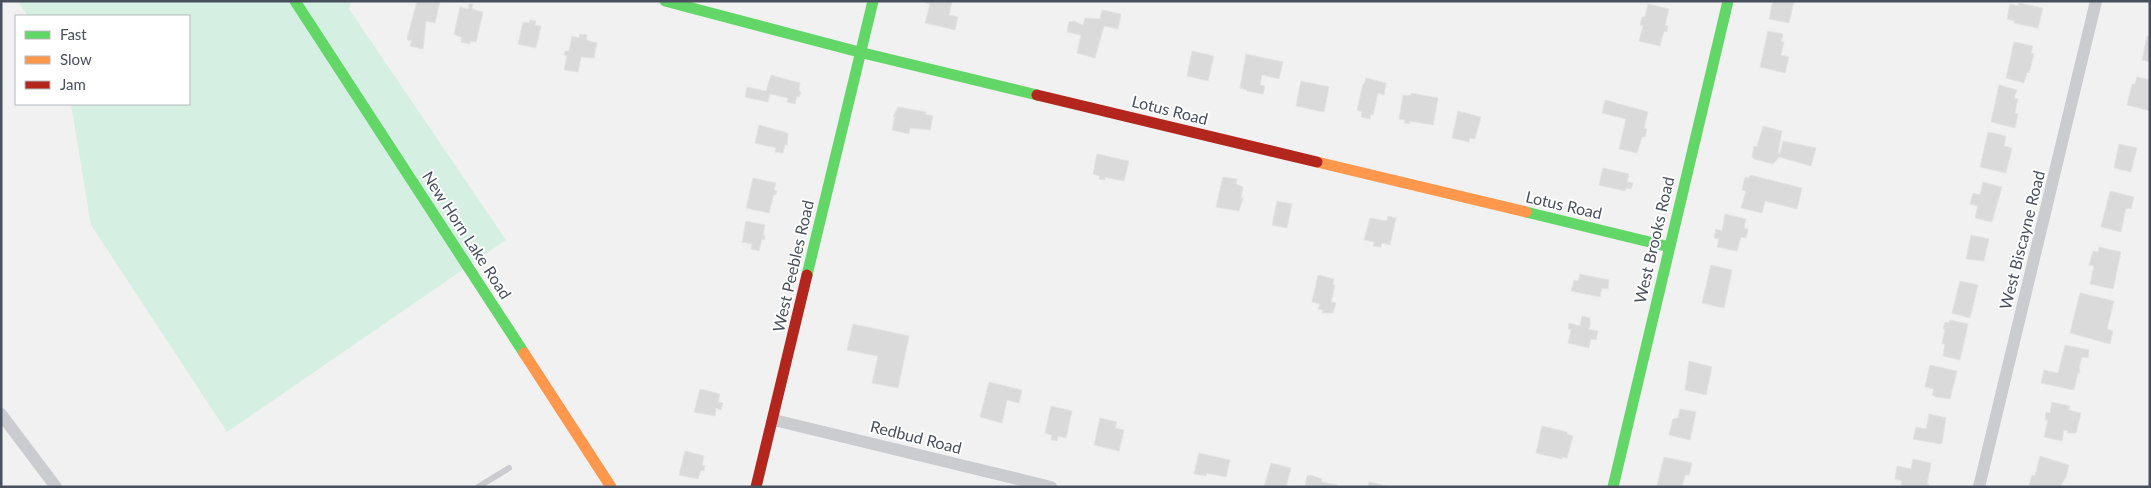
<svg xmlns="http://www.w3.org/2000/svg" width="2151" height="488" font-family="Lato,sans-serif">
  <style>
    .green { fill: #d6efe3 }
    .building { fill: #dadadb; stroke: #e2e3e4 }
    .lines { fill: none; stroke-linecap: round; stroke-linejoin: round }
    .lane { stroke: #cacccf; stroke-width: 6 }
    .street { stroke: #cacccf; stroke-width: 12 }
    .fast { stroke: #63d668; stroke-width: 11 }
    .slow { stroke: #ff974d; stroke-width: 11 }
    .jam { stroke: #b3261e; stroke-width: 11 }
    .labels { text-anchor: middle; stroke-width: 4; stroke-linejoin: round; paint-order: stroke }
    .street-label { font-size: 16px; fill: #48505d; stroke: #fff }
  </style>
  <rect width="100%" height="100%" fill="#f1f1f1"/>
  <path class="green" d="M18,1H351L349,9L506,240L227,432L91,225L71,104H189V16H28Z"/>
  <path class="building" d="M417,1H440L435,23L426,21L423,49L410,46L412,40L409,41L407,39Z
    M925,1H952L949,15L958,17L955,30L925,23L930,4L925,3Z
    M1773,1H1794L1789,23L1769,19Z
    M2019,3L2043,8L2038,28L2014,23L2015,21L2007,19L2010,4L2018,6Z
    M469,4H473L472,9L483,12L476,42L470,41V44L461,42L462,38L454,34L460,7L468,9Z
    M1648,4L1669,9L1665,25L1668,26L1667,32L1664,31L1660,46L1639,41L1643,26L1640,25L1642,17H1645Z
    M1102,10L1121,14L1118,29L1104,26L1095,58L1077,53L1081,35L1067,32L1069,22L1074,21L1083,25L1085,18L1100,19Z
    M530,20L536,21L535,25L541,26L536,48L518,44L523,22L529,23Z
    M1768,31L1783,34L1781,42H1784L1781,55L1789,57L1785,73L1760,67Z
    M580,34L587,35L586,40L597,43L594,58L581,57L578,72L564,70L567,56L564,55L565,51H569L572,36L579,38Z
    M2147,36H2150V62L2142,60Z
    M2014,42L2033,46L2031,53L2034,54L2029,73L2027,72L2024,83L2006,78Z
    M1192,51L1214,56L1208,81L1187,76Z
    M1246,54L1283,62L1279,79L1262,75L1260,85L1265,86L1263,94L1247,91V90L1240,88Z
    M771,75L800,83L799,90L801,92L799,97L797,96L795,104L787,102L788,98L770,94L768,102L745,97L747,87L766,91Z
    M2137,77L2150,80V111L2127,105L2132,84H2135Z
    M1366,78L1386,83L1384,95L1378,93L1373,115L1371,114L1370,119L1361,117L1362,112L1357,110L1363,84H1364Z
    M1301,81L1329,87L1324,112L1296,106Z
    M1999,85L2017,90L2014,98L2018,99L2015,113L2018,114L2015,128L1991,122Z
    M1411,93L1438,98L1433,125L1410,121V124L1404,123L1405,120L1399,119L1403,95L1410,96Z
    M1605,100L1648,112L1644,128L1647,129L1645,137H1642L1637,153L1619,149L1626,119L1602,113Z
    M898,107L926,112L925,114L933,116L930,130L910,128L909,134L892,130L895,117H893Z
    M1458,111L1481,117L1475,139L1470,138L1469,142L1452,138Z
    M759,125L788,133L787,145L785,144L783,153L775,152L776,148L755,143Z
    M1763,126L1782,131L1778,154L1780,153L1783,141L1816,148L1811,166L1779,157L1773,164L1754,159L1752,157L1754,146L1757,147Z
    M1988,132L2006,136L2004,146L2012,148L2006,173L1980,167Z
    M2119,144L2137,148L2131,172L2114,168Z
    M1097,154L1129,161L1124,181L1105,177V180L1099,179L1100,176L1093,174Z
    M1603,168L1629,174L1627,182L1633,183L1631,189L1626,188L1625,191L1599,185Z
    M1750,175L1802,188L1797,209L1765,201L1762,213L1741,208L1746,191L1742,190L1745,177L1749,178Z
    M1223,177L1237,179L1236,184L1243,187L1241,198H1243L1239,211L1216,207Z
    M753,178L776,183L774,190L777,191L776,195L774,194L769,213L746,208Z
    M1983,182L2002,187L1992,222L1975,218L1978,206L1970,204L1973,193L1980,195Z
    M2110,191L2134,197L2131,209L2126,208L2121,232L2101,227Z
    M1277,201L1292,204L1287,228L1272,225Z
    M1725,214L1746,219L1744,228L1748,229L1746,238L1741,237L1737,251L1717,247L1719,239L1714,238L1716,229L1722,231Z
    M1388,216L1396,218L1390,245L1382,243L1381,247L1373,246L1374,242L1364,240L1370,218L1387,221Z
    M746,221L765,225L763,235L765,236L764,240L762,239L759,251L751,249L752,244L742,242Z
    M1971,235L1989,239L1984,261L1966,259Z
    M2099,247L2121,252L2113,289L2090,284L2094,266L2089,265L2093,251L2098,252Z
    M1711,265L1732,270L1724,308L1702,303Z
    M1580,274L1609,280L1608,289L1602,288L1600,297L1571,291L1574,280L1578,281Z
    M1318,275L1334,279L1333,284L1335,285L1331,302L1336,303L1333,313H1322L1323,310L1318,309L1320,304L1312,302Z
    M1960,281L1978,285L1970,318L1952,313Z
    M2080,293L2114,301L2107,329L2113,331L2110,344L2070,333Z
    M1582,316L1590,318V327L1588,329L1598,331L1596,340L1591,339L1589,348L1568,343L1571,330L1568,329L1569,323L1580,326Z
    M1950,320L1968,324L1960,360L1943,356L1945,344H1942L1945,329H1943L1945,322L1949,323Z
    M853,324L909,336L898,388L872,383L878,356L847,350Z
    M2065,345L2089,350L2088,358L2082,357L2079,368L2080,373H2078L2074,390L2041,383L2044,370L2058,373Z
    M1689,361L1712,367L1706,395L1685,390Z
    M1930,365L1957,371L1950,399L1936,397L1932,395L1934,389L1925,387Z
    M989,382L1022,390L1019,403L1007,400L1002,423L980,417Z
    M700,389L720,394L718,402L723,403L721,410L716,408L715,416L694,412Z
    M2052,402L2070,406L2069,410L2081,413L2076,433H2067L2068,431L2064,430L2062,441L2044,437L2048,420H2045L2046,412L2050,413Z
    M1051,406L1072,411L1066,438L1058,436L1057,441L1051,440L1052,435L1045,433Z
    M1680,409L1696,412L1690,440L1669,435L1673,419L1678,418Z
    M1929,414L1946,418L1942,443L1940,444L1913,439L1916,427L1926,429Z
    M1100,418L1117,422L1115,428L1124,430L1119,451L1094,445Z
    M1542,426L1567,432V434L1573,436L1567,458L1562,457V459L1536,453Z
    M685,451L704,456L702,465L705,466L704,471L701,470L698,479L679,475Z
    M1199,453L1230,460L1226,477L1207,473L1206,476L1194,474Z
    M2040,456L2069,465L2066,477L2060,487L2029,486L2032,475L2035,476Z
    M1664,457L1692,463L1689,475H1685L1682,487L1657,486Z
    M1913,459L1931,463L1927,484H1929L1928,487H1906L1901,485L1902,481L1895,479L1897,466L1911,469Z
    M1271,463L1291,468L1286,487H1264Z
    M1311,475L1322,479L1321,482L1337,485V487H1305L1307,476Z
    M1369,482L1391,487H1368Z"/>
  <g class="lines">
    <path class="lane" d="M478,487L509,468"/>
    <path class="street" d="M1,414L56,487
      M774,420L1051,487
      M1979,487L2096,1"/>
    <path class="fast" d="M295,1L524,353
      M665,1L859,52L1037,95
      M1526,212L1670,247
      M807,275L873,1
      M1613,487L1728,1"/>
    <path class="slow" d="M1317,162L1526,212
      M524,353L611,487"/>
    <path class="jam" d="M1037,95L1317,162
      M756,487L807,275"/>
  </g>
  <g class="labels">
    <g class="street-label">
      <text transform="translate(1170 110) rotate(14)" y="6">Lotus Road</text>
      <text transform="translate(1564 205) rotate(13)" y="6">Lotus Road</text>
      <text transform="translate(467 235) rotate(57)" y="6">New Horn Lake Road</text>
      <text transform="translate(1654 240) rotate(-77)" y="6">West Brooks Road</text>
      <text transform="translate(2022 240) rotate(-76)" y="6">West Biscayne Road</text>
      <text transform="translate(793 266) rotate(-77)" y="6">West Peebles Road</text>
      <text transform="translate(916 437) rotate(14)" y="6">Redbud Road</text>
    </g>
  </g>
  <rect width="2151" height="488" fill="none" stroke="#48505d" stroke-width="5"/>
  <rect x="15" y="15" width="175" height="90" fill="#ffffff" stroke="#b6b9be"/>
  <rect x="25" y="31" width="25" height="8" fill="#63d668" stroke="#b6b9be"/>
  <text x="60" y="40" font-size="15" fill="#48505d">Fast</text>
  <rect x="25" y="56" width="25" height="8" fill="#ff974d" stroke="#b6b9be"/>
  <text x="60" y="65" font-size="15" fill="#48505d">Slow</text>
  <rect x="25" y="81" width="25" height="8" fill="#b3261e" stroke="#b6b9be"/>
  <text x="60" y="90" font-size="15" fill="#48505d">Jam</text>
</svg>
